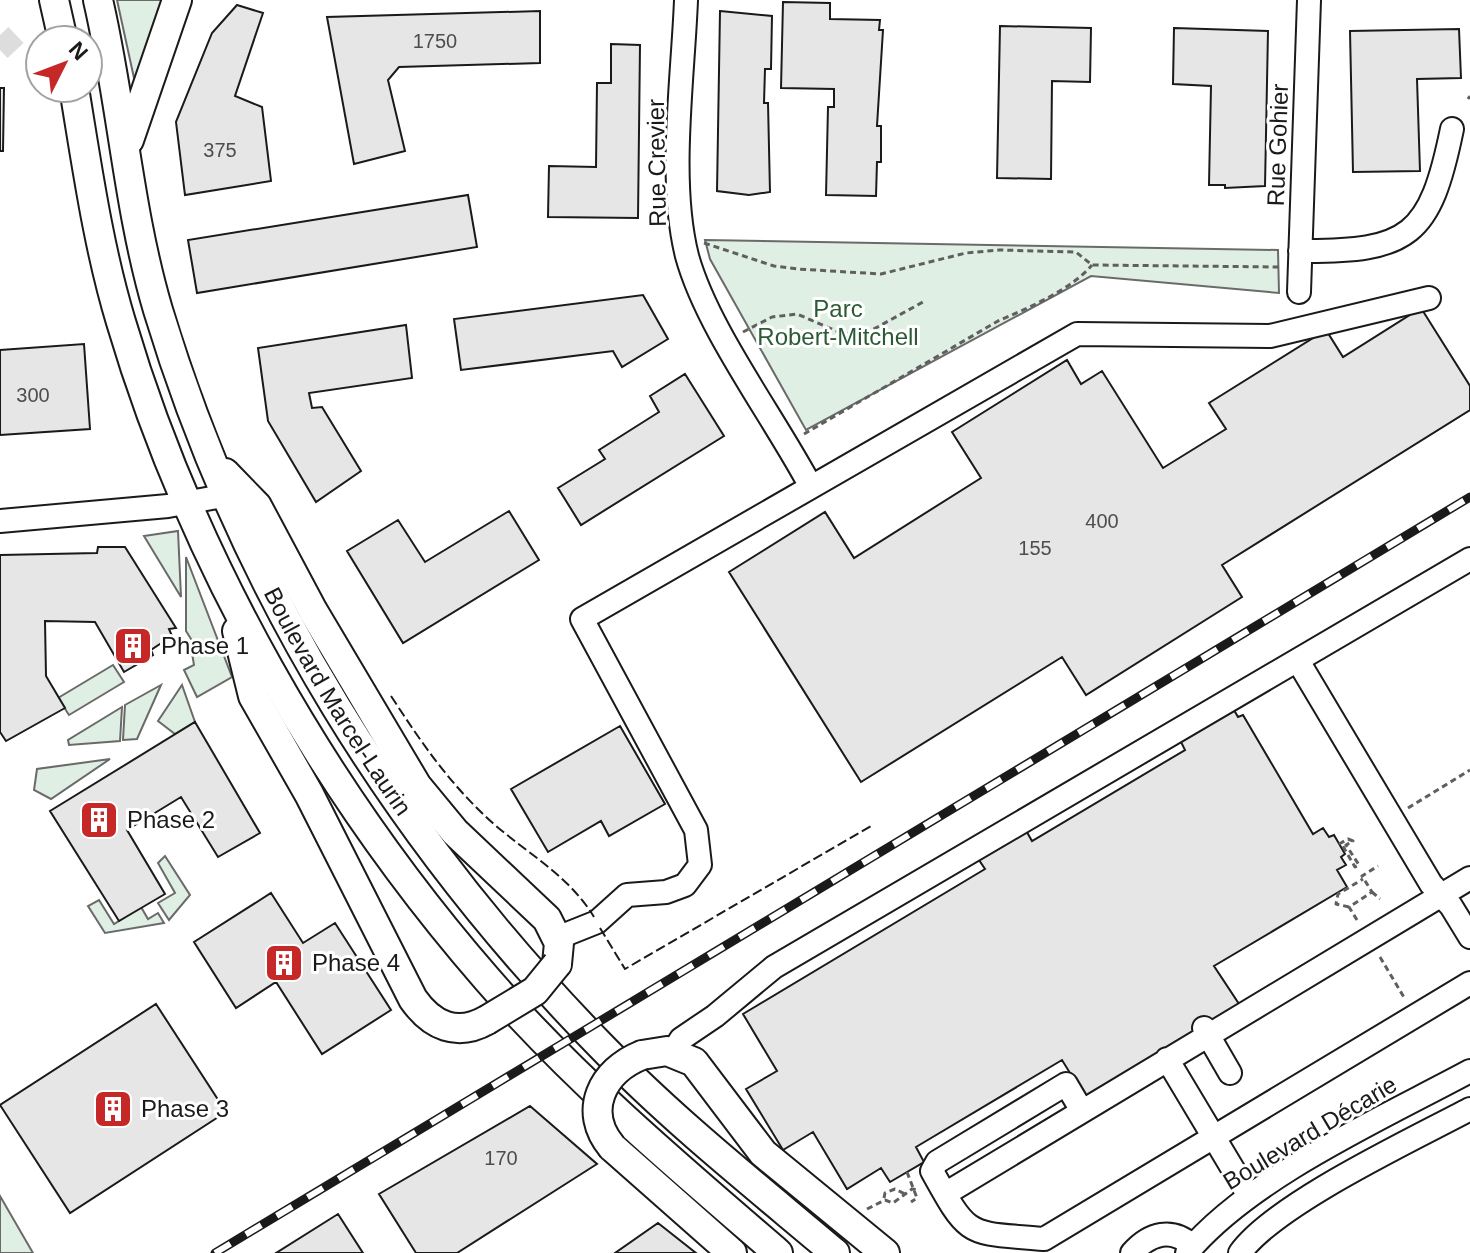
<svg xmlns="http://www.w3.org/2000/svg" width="1470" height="1253" font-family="Helvetica,sans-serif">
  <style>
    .green { fill: #e0efe3; stroke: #6a6a6a; stroke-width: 2 }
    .building { fill: #e6e6e6; stroke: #1a1a1a; stroke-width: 2 }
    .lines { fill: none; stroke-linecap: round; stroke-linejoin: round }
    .minor-tunnel { stroke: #ddd; stroke-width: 22; stroke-dasharray: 22 11; stroke-linecap: butt }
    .minor-casing { stroke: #1a1a1a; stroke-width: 26 }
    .major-casing { stroke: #1a1a1a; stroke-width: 32 }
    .path { stroke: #5f5f5f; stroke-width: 3; stroke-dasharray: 6 4; stroke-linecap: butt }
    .minor { stroke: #fff; stroke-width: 22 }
    .major { stroke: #fff; stroke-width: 28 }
    .rail-casing { stroke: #1a1a1a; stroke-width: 9 }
    .rail { stroke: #fff; stroke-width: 6; stroke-dasharray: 18; stroke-linecap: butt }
    .major-bridge-casing { stroke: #1a1a1a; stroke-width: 32; stroke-linecap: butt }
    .major-bridge { stroke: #fff; stroke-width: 28 }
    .fence { stroke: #1a1a1a; stroke-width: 2; stroke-dasharray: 10 4; stroke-linecap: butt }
    .labels { text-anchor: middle; stroke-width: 6; stroke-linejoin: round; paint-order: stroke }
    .number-label { font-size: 20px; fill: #4d4d4d }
    .street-label { font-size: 24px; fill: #1a1a1a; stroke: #fff }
    .park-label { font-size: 24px; fill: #2b5a34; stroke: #fff }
    .poi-label { font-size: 24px; fill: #1a1a1a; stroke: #fff; text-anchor: start }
  </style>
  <rect width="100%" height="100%" fill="#fff"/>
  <path class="green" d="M117,0H165L138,80L134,78Z
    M705,240L1278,250L1279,293L1091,276L806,430L710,259Z
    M178,531L181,597L144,536Z
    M186,557L232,677L197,697L184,670L194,665L192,653L198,650L186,631Z
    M113,665L124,682L69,715L58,698Z
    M161,685L137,739L123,740L125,705Z
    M182,685L195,722L175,734L158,721Z
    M122,707L120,741L69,745L68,740Z
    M110,759L51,799L34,790L37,769Z
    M165,856L190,895L169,920L158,903L175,893L158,863Z
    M99,900L114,924L141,907L148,919L158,913L164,923L105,933L88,906Z
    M0,1196L33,1253H0Z"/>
  <path class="building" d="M783,2L830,3V19L880,20L879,30H883L877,126H881V162H877L876,196L826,195L828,107H834V89L781,88Z
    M237,5L263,13L235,96L262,107L271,181L185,195L176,122L212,33Z
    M540,11V63L399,67L388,80L405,151L354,164L327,17Z
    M720,11L772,16L771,69H765L764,103H768L770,192L749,195L717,191Z
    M1000,26L1091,28L1090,82L1052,81L1051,179L997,178Z
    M1174,28L1268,31L1265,186L1225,188V185H1209L1211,86L1173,84Z
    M1459,29L1461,78L1417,79L1420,171L1353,172L1350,31Z
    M611,44L640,45L638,218L548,217L549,166L596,167L597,83H611Z
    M0,88H4L3,151H0Z
    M468,195L477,247L197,293L188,240Z
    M643,295L668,339L622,367L613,351L461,370L454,319Z
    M1421,308L1470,386V410L1222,565L1242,597L1086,695L1062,657L861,782L729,572L825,512L854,558L981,478L952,432L1067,360L1081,384L1102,371L1163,468L1226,429L1209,403L1326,330L1343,357Z
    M406,325L412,378L309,393L312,408L322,407L361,471L316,502L268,421L258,348Z
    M84,344L90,429L0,435V350Z
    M685,374L724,436L581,525L558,488L605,459L599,450L659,412L650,396Z
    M509,511L539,560L403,643L347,551L398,520L425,562Z
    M98,547H125L176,628L169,629L172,636L151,650L153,655L124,672L95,622L45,621L46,676L65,708L6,741L0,732V555L97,553Z
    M1234,710L1238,717L1243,715L1313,834L1323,828L1329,837L1334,835L1345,854L1341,857L1346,865L1337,870L1347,887L1214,966L1241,1007L1086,1099L1062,1060L916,1147L924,1162L890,1182L881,1168L847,1189L813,1132L783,1150L746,1089L777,1071L743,1014L985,869L979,860L1010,842L1007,837L1024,827L1032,841L1185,750L1181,742Z
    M195,722L260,833L218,857L181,797L127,830L165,894L119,921L50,811Z
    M620,726L665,804L609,836L601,821L548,852L511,789Z
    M271,893L303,943L335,923L391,1010L322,1054L276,982L236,1008L194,942Z
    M156,1004L226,1112L70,1213L0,1105Z
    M530,1106L597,1164L457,1253H416L379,1194Z
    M338,1214L363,1253H276Z
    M658,1223L696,1253H615Z"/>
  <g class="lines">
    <path class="minor-tunnel" d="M0,50L17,34"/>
    <defs>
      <path id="minor" d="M686,0C683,78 668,181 687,256C707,329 774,417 811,487
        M1300,251C1410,252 1430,236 1452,129
        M1299,292L1309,0
        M0,521L168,506L228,495
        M1298,661L1431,884L1451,906L1470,937
        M557,938L597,922L627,895L666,892L685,885L700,865L696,830L582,619L1077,334L1270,336L1429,298
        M1204,1028L1230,1073
        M673,1052L681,1039L715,1016L774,967L1470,559
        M1167,1059L1249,1196
        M1082,1111L1066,1084L937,1162L932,1171C970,1240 967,1232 1044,1239L1470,983
        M945,1194L1470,878
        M1132,1253C1150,1233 1172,1227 1193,1246
        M1187,1253C1250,1177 1383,1118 1470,1071
        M1240,1253C1275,1204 1412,1140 1470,1109"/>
      <g id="major">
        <path d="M54,0L63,40"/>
        <path id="s1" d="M98,0C122,103 128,209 158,310C243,591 399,841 604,1049C676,1123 757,1187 835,1253"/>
        <path d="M74,88C87,166 98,246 121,322C191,559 325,793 487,979C575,1080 677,1166 778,1253"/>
        <path d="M129,140L177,0"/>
        <path d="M225,473L257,506L313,611L417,786L455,832L547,919L559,943L557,964"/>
        <path d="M237,631L253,696L309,794L413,999C432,1026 457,1037 487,1020"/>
        <path d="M642,1055L667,1051L694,1062L763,1153L885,1253"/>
        <path d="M612,1147L732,1253"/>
      </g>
    </defs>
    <use href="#minor" class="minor-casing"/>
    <use href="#major" class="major-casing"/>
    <path class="path" d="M1468,99L1470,96
      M704,243L774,266L798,269L881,274L966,253L999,250L1076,252L1092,265L1280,267
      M743,332L772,317L797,314L841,333L863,335L923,302
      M804,434L998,321C1028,308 1071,290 1092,265
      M1408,808L1470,770
      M1339,844L1348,839L1353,841L1346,845L1359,865L1355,867L1341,843
      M1372,892L1380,899
      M1349,907L1336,904L1338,894L1363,879
      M1357,920L1349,907L1372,892L1362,876L1378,866
      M1380,957L1405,999
      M907,1172L917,1198L911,1202
      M884,1198L885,1193L895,1189L905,1194
      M867,1209L885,1200L893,1203L912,1189L919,1190"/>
    <use href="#minor" class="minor"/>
    <use href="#major" class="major"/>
    <defs>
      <path id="rail" d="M215,1253L1470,497"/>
    </defs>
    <use href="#rail" class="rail-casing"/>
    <use href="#rail" class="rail"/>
    <defs>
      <path id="major-bridge" d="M487,1020L535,991L557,964
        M612,1147C582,1111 602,1071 642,1055"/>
    </defs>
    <use href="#major-bridge" class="major-bridge-casing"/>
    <use href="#major-bridge" class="major-bridge"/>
    <path class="fence" d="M391,696C423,745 451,786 495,825C531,856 569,876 594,917
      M600,928L625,969L871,826"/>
  </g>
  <defs>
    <symbol id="building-square" viewBox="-11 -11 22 22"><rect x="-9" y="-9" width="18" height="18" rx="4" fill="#c62828" stroke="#fff"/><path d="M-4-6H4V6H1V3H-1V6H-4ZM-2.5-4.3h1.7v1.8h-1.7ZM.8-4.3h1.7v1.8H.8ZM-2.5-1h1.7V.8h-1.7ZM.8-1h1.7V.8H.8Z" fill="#fff"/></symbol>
  </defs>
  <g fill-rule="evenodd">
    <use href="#building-square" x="111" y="624" width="44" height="44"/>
    <use href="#building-square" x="77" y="798" width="44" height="44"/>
    <use href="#building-square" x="262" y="941" width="44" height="44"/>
    <use href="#building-square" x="91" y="1087" width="44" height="44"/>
  </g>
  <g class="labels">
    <g class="number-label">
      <text x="435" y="48">1750</text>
      <text x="220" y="157">375</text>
      <text x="33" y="402">300</text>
      <text x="1102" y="528">400</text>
      <text x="1035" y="555">155</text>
      <text x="501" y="1165">170</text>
    </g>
    <g class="street-label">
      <text transform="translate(1278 145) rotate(-88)" y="8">Rue Gohier</text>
      <text transform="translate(657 163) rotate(-91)" y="8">Rue Crevier</text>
      <text dy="8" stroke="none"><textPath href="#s1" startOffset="748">Boulevard Marcel-Laurin</textPath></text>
      <text transform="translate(1310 1133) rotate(-31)" y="8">Boulevard Décarie</text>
    </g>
    <g class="park-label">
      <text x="838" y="317">Parc<tspan x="838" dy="28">Robert-Mitchell</tspan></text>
    </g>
    <g class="poi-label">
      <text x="161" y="654">Phase 1</text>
      <text x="127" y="828">Phase 2</text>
      <text x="312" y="971">Phase 4</text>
      <text x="141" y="1117">Phase 3</text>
    </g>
  </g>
  <g transform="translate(64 64) rotate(48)"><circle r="38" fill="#ffffff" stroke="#a3a3a3" stroke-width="2"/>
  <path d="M0-6L14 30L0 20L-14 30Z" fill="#c62828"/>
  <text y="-12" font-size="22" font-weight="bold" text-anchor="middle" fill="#1a1a1a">N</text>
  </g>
</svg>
